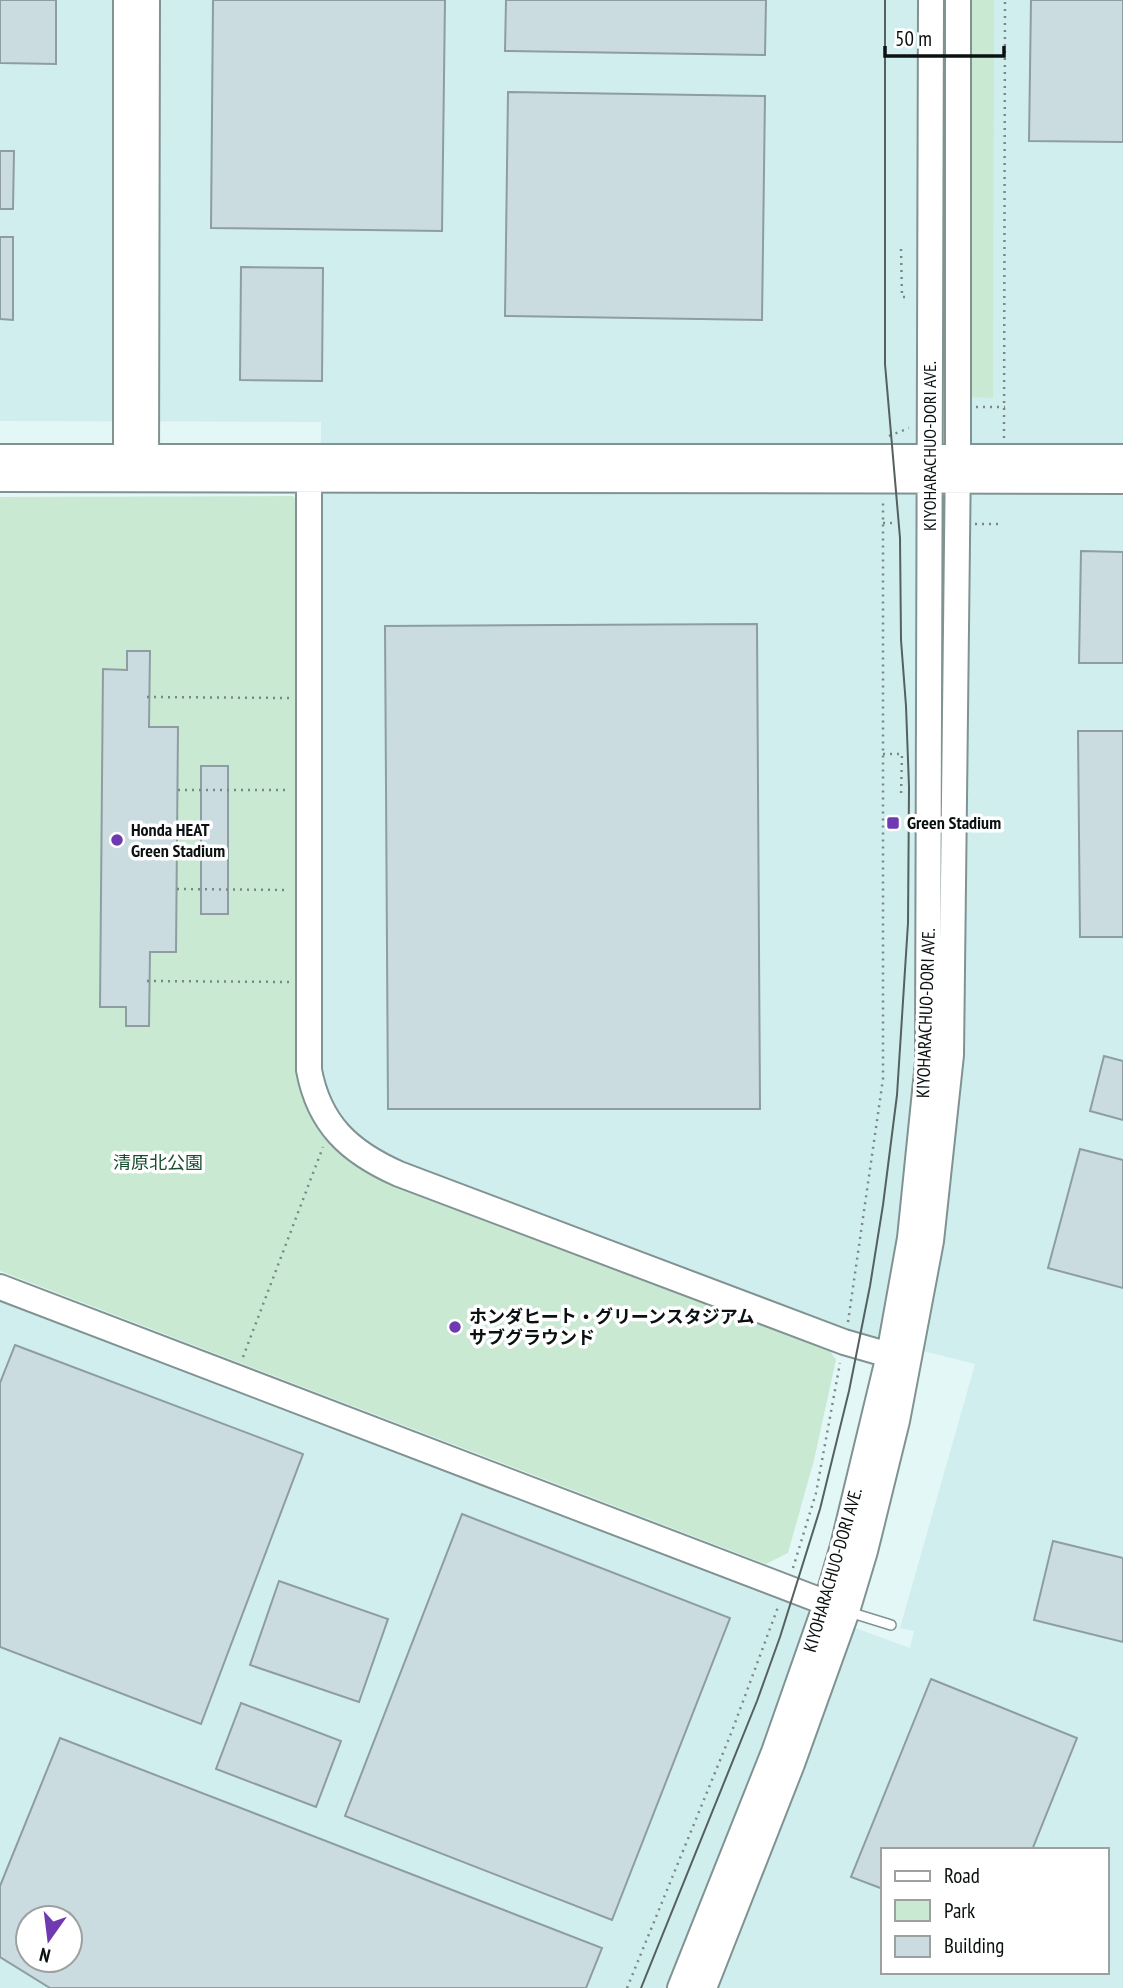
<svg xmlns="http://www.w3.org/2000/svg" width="1123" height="1988" font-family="'PT Sans Narrow','Noto Sans JP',sans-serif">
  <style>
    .built { fill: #d1eeee; fill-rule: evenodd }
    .green { fill: #c9e9d3 }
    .building { fill: #cbdce1; stroke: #8d9da2; stroke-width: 2; fill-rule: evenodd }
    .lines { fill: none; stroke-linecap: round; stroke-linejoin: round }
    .lane-casing { stroke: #819292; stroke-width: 12 }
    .secondary-casing { stroke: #819292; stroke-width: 28 }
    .path { stroke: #7b8787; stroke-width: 2.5; stroke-dasharray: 2 5; stroke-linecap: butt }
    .lane { stroke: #fff; stroke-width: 9 }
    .secondary { stroke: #fff; stroke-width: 24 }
    .tram { stroke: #556060; stroke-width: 2 }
    .poi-dot { fill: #6f3ab1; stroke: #fff; stroke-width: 2.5 }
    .labels { text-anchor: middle; stroke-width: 7; stroke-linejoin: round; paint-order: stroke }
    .street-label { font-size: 18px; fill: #0b1111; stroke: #fff }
    .poi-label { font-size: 18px; font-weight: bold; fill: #0b1111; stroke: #fff; text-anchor: start }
    .park-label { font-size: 18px; fill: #174d2f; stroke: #fff }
  </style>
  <rect width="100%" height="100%" fill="#e4f7f7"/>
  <path class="built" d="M0,0H1123V1988H0V1300L760,1593L910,1648L914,1631L900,1628L975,1364L831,1328L381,1154L343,1124L330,1102L319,1061L321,422L0,421ZM883,1850H1107V1972H883ZM28,1918H70V1960H28Z"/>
  <path class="green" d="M968,0H994L993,398L967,397Z
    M293,496L299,503L300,1085C314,1130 336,1155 378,1178L830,1351L836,1360L814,1460L788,1553L766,1564L0,1271V497Z"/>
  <path class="building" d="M0,0H56V64L0,63Z
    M213,0H445L442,231L211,228Z
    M506,0H766L765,55L505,51Z
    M1031,0H1123V142L1029,141Z
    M508,92L765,96L762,320L505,316Z
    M0,151H14L13,209H0Z
    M0,237H13V320L0,319Z
    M241,267L323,268L322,381L240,380Z
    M1081,551L1123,552V663H1079Z
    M757,624L760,1109H388L385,626Z
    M127,651H150L149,727H178L176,952H150L149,1026H126V1007H100L103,669L127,670Z
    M1078,731H1123V937H1080Z
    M201,766H228V914H201Z
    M1104,1056L1123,1061V1120L1090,1111Z
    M1080,1149L1123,1160V1288L1048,1268Z
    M15,1345L303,1454L201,1724L0,1647V1383Z
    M462,1514L730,1618L612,1920L345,1816Z
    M1053,1541L1123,1558V1642L1034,1620Z
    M279,1581L388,1619L359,1702L250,1665Z
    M931,1679L1077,1738L1032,1850H883V1889L851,1877Z
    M241,1703L341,1741L316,1807L216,1769Z
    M60,1738L602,1948L586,1988H50L0,1957V1886ZM28,1918H70V1960H28Z"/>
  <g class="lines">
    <defs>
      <path id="lane" d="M849,1612L891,1625"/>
      <path id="secondary" d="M126,0V475
        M0,457H1123
        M309,458V1070C319,1124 349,1152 399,1174L844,1342L889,1355
        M146,472L147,0
        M0,479L1123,481
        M0,1287L840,1608
        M680,1988L774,1752L826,1604L843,1546L889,1355L910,1238L928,1062L931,0
        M704,1988L792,1764L847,1611L865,1551L897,1421L931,1241L951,1055L958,457V0"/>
    </defs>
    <use href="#lane" class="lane-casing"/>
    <use href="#secondary" class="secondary-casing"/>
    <path class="path" d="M901,249L902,297H910
      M976,407H1005
      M889,436L909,428
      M1004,438L1005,0
      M883,523H893
      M975,524H1003
      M147,697L290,698
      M883,754H902L901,795
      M178,790H290
      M177,889L289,890
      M147,981L289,982
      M848,1322L883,1079V502
      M243,1357L323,1147
      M793,1568L816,1493L840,1363
      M627,1988L732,1731L778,1607"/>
    <use href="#lane" class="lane"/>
    <use href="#secondary" class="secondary"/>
    <path class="tram" d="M641,1988L757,1701L780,1637L820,1509L849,1391L870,1286L883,1205L897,1095L908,923L909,787L906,706L901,640L900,538L885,364V0"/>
  </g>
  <g class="poi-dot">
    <rect x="886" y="816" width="14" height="14" rx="3.5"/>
    <circle cx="117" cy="840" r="7"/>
    <circle cx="455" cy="1327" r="7"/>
  </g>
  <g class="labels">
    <g class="street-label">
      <text transform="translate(930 446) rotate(-90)" y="6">KIYOHARACHUO-DORI AVE.</text>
      <text transform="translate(926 1013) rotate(-88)" y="6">KIYOHARACHUO-DORI AVE.</text>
      <text transform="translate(833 1570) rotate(-74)" y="6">KIYOHARACHUO-DORI AVE.</text>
    </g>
    <g class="poi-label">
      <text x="907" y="829">Green Stadium</text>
      <text x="131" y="836">Honda HEAT<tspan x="131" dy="21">Green Stadium</tspan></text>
      <text x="469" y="1323">ホンダヒート・グリーンスタジアム<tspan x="469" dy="21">サブグラウンド</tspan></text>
    </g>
    <g class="park-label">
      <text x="158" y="1169">清原北公園</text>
    </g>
  </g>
  <rect x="881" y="1848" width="228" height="126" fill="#ffffff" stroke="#9da0a0" stroke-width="2"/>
  <rect x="895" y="1871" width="35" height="10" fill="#ffffff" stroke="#9da0a0" stroke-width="2"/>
  <text x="944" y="1883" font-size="21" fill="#0b1111">Road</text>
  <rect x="895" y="1900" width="35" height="21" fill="#c9e9d3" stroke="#9da0a0" stroke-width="2"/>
  <text x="944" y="1918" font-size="21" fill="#0b1111">Park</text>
  <rect x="895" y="1936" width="35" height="21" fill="#cbdce1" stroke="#9da0a0" stroke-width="2"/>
  <text x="944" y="1953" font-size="21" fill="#0b1111">Building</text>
  <g transform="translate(49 1939) rotate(194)"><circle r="33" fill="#ffffff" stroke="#9da0a0" stroke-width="2"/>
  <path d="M0-5L12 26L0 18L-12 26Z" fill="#6f3ab1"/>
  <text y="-10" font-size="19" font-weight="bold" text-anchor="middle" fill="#0b1111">N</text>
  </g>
  <path d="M885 46v10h119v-10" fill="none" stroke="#0b1111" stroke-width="3.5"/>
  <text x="895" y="46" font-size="21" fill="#0b1111" stroke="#ffffff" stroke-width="5" paint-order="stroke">50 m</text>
</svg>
